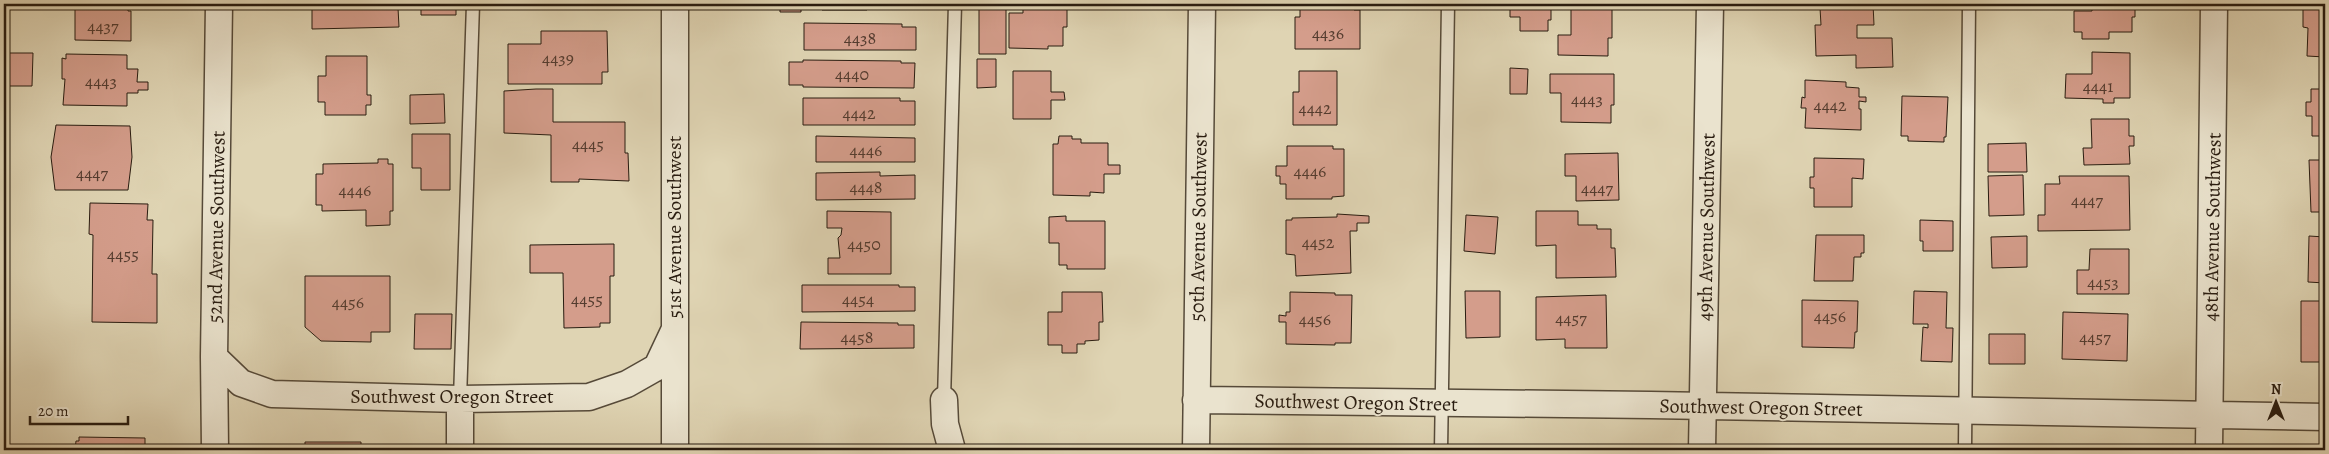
<svg xmlns="http://www.w3.org/2000/svg" width="2329" height="454" font-family="Alegreya,serif">
  <style>
    .building { fill: #d49d8b; stroke: #291c10 }
    .lines { fill: none; stroke-linecap: round; stroke-linejoin: round }
    .service-casing { stroke: #564a39; stroke-width: 15 }
    .minor-casing { stroke: #564a39; stroke-width: 29 }
    .service { stroke: #eae3ce; stroke-width: 12 }
    .minor { stroke: #eae3ce; stroke-width: 26 }
    .labels { text-anchor: middle; stroke-width: 4; stroke-linejoin: round; paint-order: stroke }
    .number-label { font-size: 18px; fill: #543c2f }
    .street-label { font-size: 20px; fill: #291c10; stroke: #eae3ce }
  </style>
  <rect width="100%" height="100%" fill="#dfd4b3"/>
  <filter id="stains"><feTurbulence type="fractalNoise" baseFrequency=".004" numOctaves="4"/><feColorMatrix values="0 0 0 0 .2 0 0 0 0 .09 0 0 0 0 .02 0 0 0 .5 -.17"/></filter>
  <radialGradient id="worn" r=".72"><stop offset=".6" stop-color="#630" stop-opacity="0"/><stop offset="1" stop-color="#630" stop-opacity=".3"/></radialGradient>
  <path class="building" d="M75,4H128V11H131V41L75,40Z
    M312,4H394V8H398L399,27L312,29Z
    M421,4H456V15H421Z
    M541,4H608V8H558V4Z
    M780,4H801V12H780Z
    M822,4H867V10H822Z
    M979,4H1006V54H979Z
    M1023,4H1067V27H1063V46H1048V49L1009,48V13H1023Z
    M1300,4H1354V10H1360V49H1295V17H1300Z
    M1510,4H1551V20H1548V31H1520V17H1510Z
    M1834,4H1873L1874,25H1857V38H1892L1893,67L1856,68V55L1816,56L1815,25H1821L1820,8L1834,7Z
    M2092,4H2135V17H2132V32H2109V39H2082V32H2074V11H2092Z
    M2303,4H2325V57L2307,56L2308,28L2303,27Z
    M1571,7H1612V38H1608V56L1558,55V35H1571Z
    M804,23L902,24V27H916V50H804Z
    M541,31H607L608,72H602V84H508V44H541Z
    M2092,52L2130,53V98H2114V103H2103V99L2065,98L2066,74H2092Z
    M4,53H33L32,86H4Z
    M66,54L127,55V69H138L137,82H148V90H138V93H127V106L63,105L65,79H62V58L66,59Z
    M326,56H367V95H371V105H366V115H325V102H318V76H326Z
    M977,59H996V87L977,88Z
    M803,60L901,61V63H915L914,88L803,87V85H789V62H803Z
    M1510,68L1528,69L1527,94H1510Z
    M1013,71H1051V92H1064L1065,100H1051V119H1013Z
    M1299,71H1337V125H1293V92H1299Z
    M1550,74H1614V105H1611V123L1561,122V93H1550Z
    M1805,80L1846,82V87L1859,88V97H1866V102L1859,101V109H1861V130L1805,128L1806,108H1801L1802,97L1805,98Z
    M536,89H553V122H625V153H628L629,181L579,179V182H551V135L504,133V91Z
    M2311,89H2325V136H2312V116H2306V102H2311Z
    M444,94L445,123L410,124V95Z
    M1902,96L1948,97L1946,137H1944V142L1908,141V136H1901Z
    M803,98H900V101H915V125H803Z
    M2091,119H2129V136H2134V146H2129L2130,164L2084,165L2083,148H2092Z
    M56,125L130,126L132,157L128,190H55L51,157Z
    M412,134H450V190H421V168H412Z
    M816,136L915,138V162H816Z
    M1059,136H1072V139H1081V143H1108V165H1120V174H1104V193L1090,192V196L1053,195V144H1058Z
    M2026,143L2027,172H1988V144Z
    M1287,146H1333V149H1344V196L1332,197V199H1286V184H1280V176H1276V166H1287Z
    M1618,153L1619,200L1576,201V176H1565V154Z
    M1814,158L1864,159L1863,179L1852,178V207H1814V188H1810V177H1814Z
    M378,159H388V164H393V211H390V225L366,226V210L322,211V205H316V174H323V164L378,163Z
    M2309,160H2325V212H2311Z
    M880,172V176L915,175V199L816,200V173Z
    M2023,175L2024,215L1989,216L1988,176Z
    M2059,176H2129L2130,230L2038,231V215H2045V184H2060Z
    M90,203L148,204L147,220H153L152,274H157V323L92,322L93,235L89,234Z
    M827,211L891,212V274H828V258H840L838,238L841,235L842,228H827Z
    M1536,211H1578V225H1597V229H1611V248H1615L1616,277L1556,278V245L1536,246Z
    M1337,214L1369,216V223H1357V231H1350L1351,273L1296,276L1295,255L1286,254V220H1292V218L1337,217Z
    M1466,215L1498,217L1495,254L1464,251Z
    M1066,216V221H1105V269H1067V265H1059V243H1049V217Z
    M1920,220L1953,221V251H1923V241H1920Z
    M1816,235H1864V253H1861V257H1854L1853,281H1814Z
    M2027,236V267L1992,268L1991,237Z
    M2309,236L2325,237V283L2308,282Z
    M614,244V276H610V323H600V327L564,328L563,273H530V245Z
    M2090,249H2129V294H2077V270H2089Z
    M305,276H390V332H371V342L321,341L305,327Z
    M802,285H899V287H915V311L802,312Z
    M1465,291H1500V337L1466,338Z
    M1914,291L1947,292L1946,328H1953L1952,362L1921,361L1923,327L1928,328V324H1913Z
    M1062,292H1102L1103,322H1099V340L1085,341V344H1077V353H1062V345H1048V312H1062Z
    M1290,292L1335,293V295H1352L1351,343H1335V345L1286,344V322H1279V315L1286,316V312H1290Z
    M1606,295L1607,348H1565V339L1536,340V297Z
    M1802,300L1858,301L1857,332H1855L1854,348L1802,347Z
    M2301,301H2325V365L2320,364V362H2301Z
    M2063,312L2128,314L2127,361L2062,359Z
    M415,314H452L451,349H414Z
    M801,322L898,323V325H914V348L800,349Z
    M1989,334H2025V364H1989Z
    M79,437L145,438V450H75L76,441H79Z
    M305,442H361V447H371V450H305Z
    M484,449H522V450H484Z
    M565,449H624V450H565Z
    M793,449H835L793,450Z"/>
  <g class="lines">
    <defs>
      <path id="service" d="M460,399L473,4
        M944,400L955,4
        M1441,450L1448,4
        M1965,450L1969,4"/>
      <path id="minor" d="M214,357L241,383L272,394L460,399L589,397L627,384L657,367L674,331
        M944,400L945,424L952,450
        M1196,400L1650,405L2325,417
        M215,450L214,357L219,4
        M460,450V399
        M675,450V4
        M1196,450L1202,4
        M1702,450L1710,4
        M2209,450L2214,4"/>
    </defs>
    <use href="#service" class="service-casing"/>
    <use href="#minor" class="minor-casing"/>
    <use href="#service" class="service"/>
    <use href="#minor" class="minor"/>
  </g>
  <g class="labels">
    <g class="number-label">
      <text x="103" y="32">4437</text>
      <text x="1328" y="39">4436</text>
      <text x="860" y="44">4438</text>
      <text x="558" y="64">4439</text>
      <text x="852" y="80">4440</text>
      <text x="101" y="87">4443</text>
      <text x="2098" y="92">4441</text>
      <text x="1587" y="105">4443</text>
      <text x="1830" y="111">4442</text>
      <text x="1315" y="114">4442</text>
      <text x="859" y="119">4442</text>
      <text x="588" y="150">4445</text>
      <text x="866" y="156">4446</text>
      <text x="1310" y="177">4446</text>
      <text x="92" y="179">4447</text>
      <text x="866" y="193">4448</text>
      <text x="1597" y="194">4447</text>
      <text x="355" y="196">4446</text>
      <text x="2087" y="206">4447</text>
      <text x="1318" y="248">4452</text>
      <text x="864" y="250">4450</text>
      <text x="123" y="260">4455</text>
      <text x="2103" y="288">4453</text>
      <text x="587" y="305">4455</text>
      <text x="858" y="305">4454</text>
      <text x="348" y="308">4456</text>
      <text x="1830" y="322">4456</text>
      <text x="1571" y="324">4457</text>
      <text x="1315" y="325">4456</text>
      <text x="857" y="343">4458</text>
      <text x="2095" y="343">4457</text>
    </g>
    <g class="street-label">
      <text transform="translate(216 227) rotate(-89)" y="7">52nd Avenue Southwest</text>
      <text transform="translate(674 227) rotate(-90)" y="7">51st Avenue Southwest</text>
      <text transform="translate(1198 227) rotate(-89)" y="7">50th Avenue Southwest</text>
      <text transform="translate(1706 227) rotate(-89)" y="7">49th Avenue Southwest</text>
      <text transform="translate(2212 227) rotate(-89)" y="7">48th Avenue Southwest</text>
      <text x="452" y="403">Southwest Oregon Street</text>
      <text transform="translate(1356 402) rotate(1)" y="7">Southwest Oregon Street</text>
      <text transform="translate(1761 407) rotate(1)" y="7">Southwest Oregon Street</text>
    </g>
  </g>
  <rect width="2329" height="454" fill="none" stroke="#dfd4b3" stroke-width="20"/>
  <rect x="5" y="5" width="2319" height="444" fill="none" stroke="#291c10" stroke-width="2.5"/>
  <rect x="10" y="10" width="2309" height="434" fill="none" stroke="#291c10"/>
  <g transform="translate(2276 402)" stroke="#eae3ce" stroke-width="4" paint-order="stroke">
  <path d="M0-4L9 19L0 12L-9 19Z" fill="#291c10"/>
  <text y="-8" font-size="14" font-weight="bold" text-anchor="middle" fill="#291c10">N</text>
  </g>
  <path d="M30 416v8h98v-8" fill="none" stroke="#291c10" stroke-width="2.5"/>
  <text x="38" y="416" font-size="15" fill="#291c10" stroke="#eae3ce" stroke-width="4" paint-order="stroke">20 m</text>
  <rect width="100%" height="100%" filter="url(#stains)"/>
  <rect width="100%" height="100%" fill="url(#worn)"/>
</svg>
